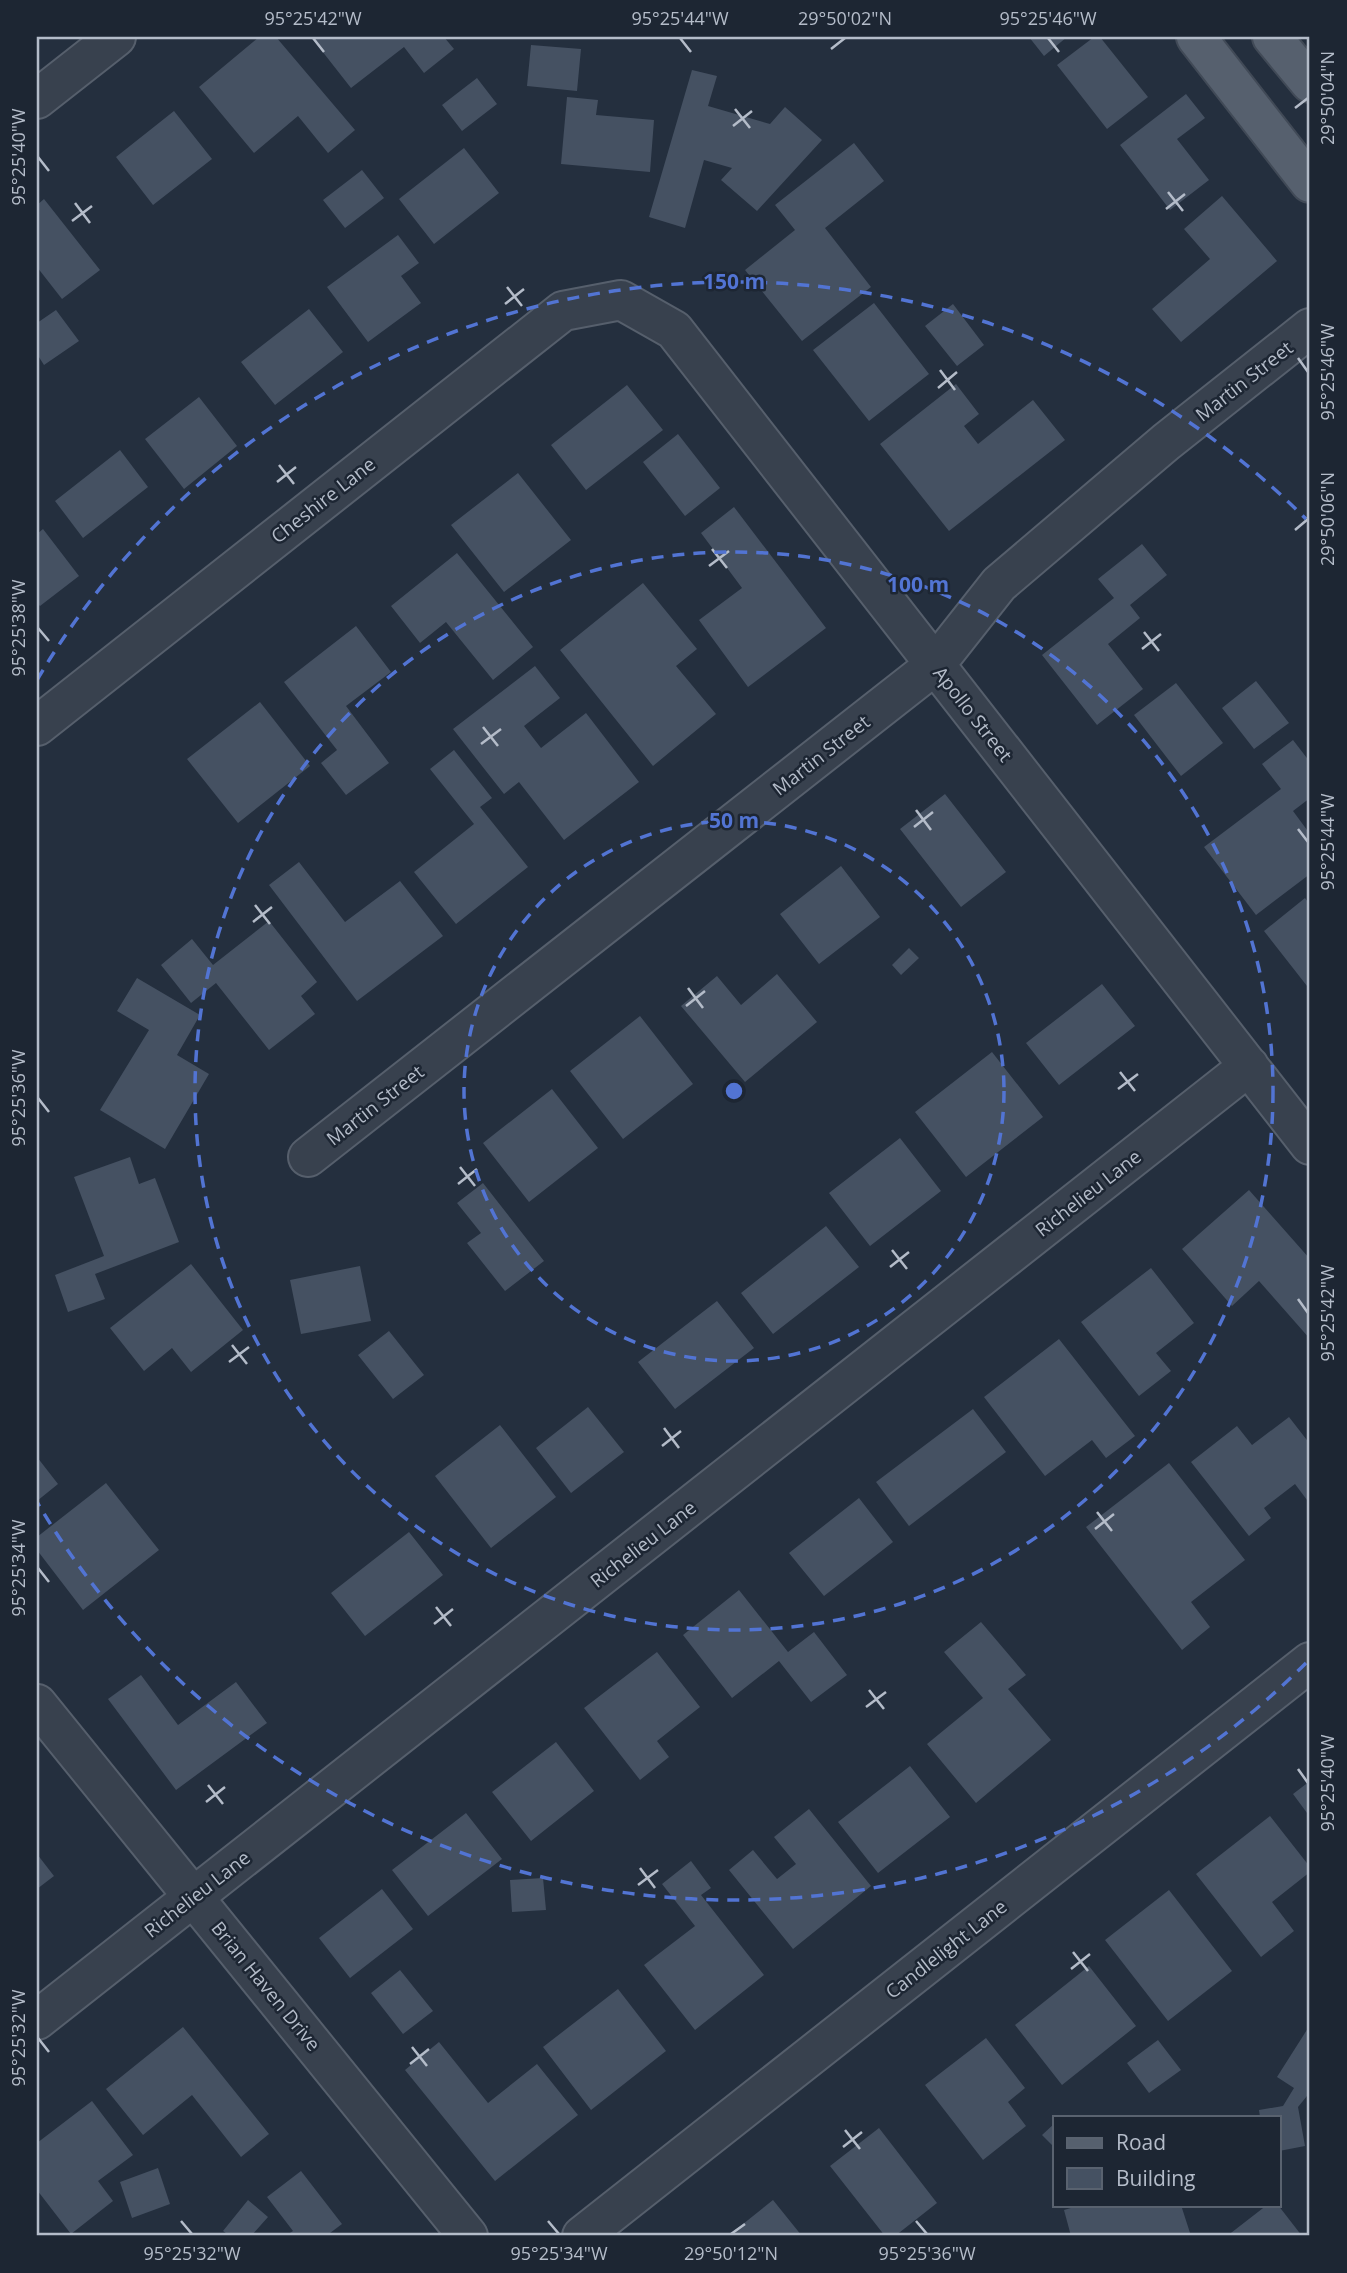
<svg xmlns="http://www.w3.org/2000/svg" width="1347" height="2273" font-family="'Open Sans',sans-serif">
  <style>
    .building { fill: #455162 }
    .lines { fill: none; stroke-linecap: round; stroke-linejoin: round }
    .minor-casing { stroke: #565f6c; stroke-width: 42 }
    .major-casing { stroke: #414a57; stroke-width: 42 }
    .minor { stroke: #38414e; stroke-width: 38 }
    .major { stroke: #56606e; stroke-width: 38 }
    .ticks { fill: none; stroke: #b4bcc9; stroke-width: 2.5 }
    .ring { fill: none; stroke: #5274d3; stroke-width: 3.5; stroke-dasharray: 12 9 }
    .labels { text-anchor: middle; stroke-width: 5; stroke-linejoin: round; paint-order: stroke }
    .street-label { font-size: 19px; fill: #b4bcc9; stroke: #1d2633 }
    .centre { fill: #5274d3; stroke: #1d2633; stroke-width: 3.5 }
    .ring-label { font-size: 21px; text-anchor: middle; font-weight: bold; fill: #5274d3; stroke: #1d2633; stroke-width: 5; stroke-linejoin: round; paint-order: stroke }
    .neatline { fill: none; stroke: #b4bcc9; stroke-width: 2.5 }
    .ticks-label { font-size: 18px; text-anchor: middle; fill: #b4bcc9 }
  </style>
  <rect width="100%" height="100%" fill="#242f3e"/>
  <path class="building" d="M259,37H276L355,130L328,153L298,116L254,153L199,87Z
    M311,37H444L454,49L424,73L404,47L351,88Z
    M1029,37H1067L1044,56Z
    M1094,37H1100L1148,97L1107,129L1057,65Z
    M531,45L581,49L577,91L527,86Z
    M692,70L717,76L708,106L770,124L785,107L822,140L757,211L721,180L732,168L704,160L685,228L649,217Z
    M477,78L497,104L462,131L442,105Z
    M1186,94L1205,118L1177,139L1209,180L1170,210L1120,145Z
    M567,97L598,100L596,115L654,120L650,172L561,164Z
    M174,111L212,159L153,205L116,157Z
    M854,143L884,181L825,228L871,287L802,341L745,270L795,230L775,205Z
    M464,148L499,193L434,244L399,199Z
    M362,170L384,198L345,228L323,200Z
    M1222,196L1277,261L1181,342L1152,309L1210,259L1184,229Z
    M44,199L100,270L62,299L37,267V205Z
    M398,235L419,263L401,276L421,303L368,342L327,287Z
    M874,303L929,374L869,421L813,350Z
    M953,304L984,345L957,366L925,326Z
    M309,309L343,352L275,405L241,362Z
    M56,310L79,341L44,365L37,354V323Z
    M956,384L979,414L964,426L978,444L1033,400L1065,440L949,531L880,444Z
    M627,385L663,430L586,490L551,445Z
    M199,397L237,446L184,489L145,439Z
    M678,434L720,488L685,516L643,462Z
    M120,450L148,487L83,538L55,501Z
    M518,473L571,540L504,592L451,525Z
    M734,507L826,628L748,687L699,620L742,588L701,533Z
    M43,529L79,576L40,606L37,603V534Z
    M1142,544L1167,575L1130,605L1140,618L1108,644L1143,689L1097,725L1042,655L1114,598L1098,579Z
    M457,553L533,647L493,680L446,622L420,643L391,606Z
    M643,583L697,649L676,666L716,714L653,766L560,650Z
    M356,626L391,672L346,706L389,763L346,795L321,763L337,750L284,682Z
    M535,666L560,698L524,726L541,748L586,713L639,782L564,840L519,782L504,794L453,729Z
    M1256,681L1289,723L1254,749L1222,708Z
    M1176,683L1223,743L1181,776L1134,715Z
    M260,702L310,766L238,823L187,759Z
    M1293,740L1310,762V798L1293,811L1310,834V874L1256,915L1204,847L1281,789L1262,764Z
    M454,750L492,798L480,807L528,867L456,924L414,872L474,824L430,769Z
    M945,794L1006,872L961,907L900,829Z
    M299,862L345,922L400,881L443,936L357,1001L269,885Z
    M841,866L880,917L819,964L780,914Z
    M1305,898L1310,905V983L1307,986L1264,931Z
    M269,921L317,982L301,996L315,1014L269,1050L216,983L191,1003L161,965L192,939L213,965Z
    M909,948L919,958L901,975L892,965Z
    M777,974L817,1022L745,1082L681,1006L717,976L741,1005Z
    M137,978L200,1015L177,1055L209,1074L165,1149L100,1110L149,1030L117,1011Z
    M1102,984L1135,1026L1059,1085L1026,1043Z
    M640,1016L693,1084L623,1139L570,1071Z
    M992,1052L1043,1117L966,1177L915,1112Z
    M552,1089L598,1148L529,1202L483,1143Z
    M900,1138L941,1191L870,1246L829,1193Z
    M130,1157L139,1184L155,1178L179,1242L95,1274L105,1299L68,1312L55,1275L104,1256L74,1177Z
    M483,1183L544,1261L505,1291L467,1243L481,1233L457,1203Z
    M1249,1190L1310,1259V1339L1259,1281L1232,1306L1182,1249Z
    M826,1226L859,1267L773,1334L741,1293Z
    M191,1264L243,1330L191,1372L172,1348L144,1371L110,1328Z
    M360,1266L371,1321L301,1334L290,1280Z
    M1151,1268L1194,1323L1156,1353L1171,1371L1139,1396L1081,1322Z
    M717,1301L754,1348L675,1409L638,1362Z
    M389,1331L424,1375L393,1399L358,1355Z
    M1059,1339L1135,1436L1106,1458L1092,1440L1045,1476L984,1397Z
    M588,1407L624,1452L571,1493L536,1448Z
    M973,1409L1006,1452L909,1526L876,1482Z
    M1289,1417L1310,1444V1504L1295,1484L1264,1508L1271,1518L1249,1536L1191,1462L1237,1426L1252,1445Z
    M500,1425L556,1497L491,1548L435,1476Z
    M37,1457L58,1484L37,1501Z
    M1169,1463L1245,1560L1191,1602L1210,1627L1182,1650L1086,1527Z
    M106,1483L159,1550L83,1610L37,1550V1537Z
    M859,1498L893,1542L824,1596L789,1553Z
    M409,1532L443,1575L365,1636L331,1593Z
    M739,1590L788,1652L814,1632L847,1675L811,1702L779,1661L732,1698L683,1635Z
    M981,1622L1026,1675L1008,1689L1051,1740L976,1803L927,1744L983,1698L944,1652Z
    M657,1652L700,1707L657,1741L669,1757L640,1780L584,1708Z
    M141,1675L178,1725L236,1682L267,1723L176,1790L108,1699Z
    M556,1742L594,1791L531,1841L492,1792Z
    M910,1766L950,1817L878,1873L838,1822Z
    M1310,1781V1817L1293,1794Z
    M809,1809L871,1886L793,1949L729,1870L753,1850L777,1879L796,1864L774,1837Z
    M466,1813L502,1859L428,1916L392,1870Z
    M1270,1816L1310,1867V1872L1272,1902L1294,1931L1261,1957L1196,1874Z
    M37,1854L54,1876L37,1889Z
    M691,1861L711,1888L701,1895L764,1975L695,2030L644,1965L695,1926L662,1884Z
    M543,1878L546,1910L512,1912L510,1880Z
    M382,1889L413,1929L350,1978L319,1938Z
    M1169,1890L1232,1971L1168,2021L1105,1940Z
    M1089,1966L1136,2026L1062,2085L1015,2025Z
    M400,1970L433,2011L403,2034L371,1993Z
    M618,1989L666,2051L591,2110L543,2047Z
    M1310,2025V2098L1307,2096L1298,2107L1305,2146L1279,2151V2117H1260L1259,2110L1283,2106L1294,2088L1277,2077Z
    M183,2027L269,2134L241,2157L192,2095L143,2135L106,2089Z
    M986,2038L1025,2088L1008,2102L1026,2126L983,2160L925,2085Z
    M1158,2040L1181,2070L1149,2093L1127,2063Z
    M439,2042L488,2103L537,2064L578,2115L495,2181L405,2070Z
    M92,2101L133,2155L98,2181L113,2201L71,2234L37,2190V2143Z
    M1055,2123V2148L1042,2135Z
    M879,2128L937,2203L895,2236H885L830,2166Z
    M158,2168L170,2204L132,2218L120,2182Z
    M301,2171L342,2224L326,2236H285L293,2231L267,2197Z
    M248,2200L268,2217L251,2236H230L223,2231Z
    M773,2200L802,2236H728Z
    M1081,2205H1181L1191,2236H1071L1064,2210Z
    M1267,2205H1278L1302,2236H1227Z"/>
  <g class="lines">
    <defs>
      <path id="minor" d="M37,99L116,37
        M37,726L563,311L621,300L674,330L1310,1145
        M308,1157L935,665L999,584L1166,442L1310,328
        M37,1704L468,2236
        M37,2020L1249,1066
        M582,2236L1310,1662"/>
      <path id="major" d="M1196,37L1310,183
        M1272,37L1310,83"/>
    </defs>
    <use href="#minor" class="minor-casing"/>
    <use href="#major" class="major-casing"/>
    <use href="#minor" class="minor"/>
    <use href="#major" class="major"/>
  </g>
  <path class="ticks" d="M313,38L324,52M680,38L691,52M1048,38L1059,52M831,49L845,38M1295,108L1308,98M735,109L750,128M733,126L752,111M38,157L49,171M1168,192L1183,211M75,203L90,223M1166,209L1185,194M72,221L92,206M507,287L522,306M505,304L524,289M1298,358L1308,372M940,370L955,390M938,388L957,372M279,465L294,484M277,482L296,467M1295,530L1308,519M712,549L727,568M709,566L729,551M38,628L49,641M1144,632L1159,651M1142,649L1161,634M483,727L498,746M481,744L501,729M916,810L931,830M914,827L933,812M1298,829L1308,842M255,905L270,924M253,922L272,907M688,988L703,1008M686,1006L705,991M1120,1072L1135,1091M1118,1089L1138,1074M38,1098L49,1112M460,1167L475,1186M458,1184L477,1169M892,1250L907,1269M890,1267L909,1252M1298,1299L1308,1313M232,1345L247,1364M229,1362L249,1347M664,1428L679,1448M662,1446L681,1431M1097,1512L1112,1531M1095,1529L1114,1514M38,1568L49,1582M436,1607L451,1626M434,1624L453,1609M869,1690L884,1709M866,1707L886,1692M1298,1769L1308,1783M208,1785L223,1804M206,1802L225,1787M640,1868L655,1888M638,1885L658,1870M1073,1952L1088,1971M1071,1969L1090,1954M38,2038L49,2052M412,2047L427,2066M410,2064L429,2049M845,2130L860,2149M843,2147L862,2132M181,2221L192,2234M548,2221L559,2234M916,2221L927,2234M731,2234L745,2224"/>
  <g class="ring">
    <circle cx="734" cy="1091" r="270"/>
    <circle cx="734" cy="1091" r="539"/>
    <path d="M1306 1663A809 809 0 0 1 37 1502M37 680A809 809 0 0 1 1306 519"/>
  </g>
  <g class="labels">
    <g class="street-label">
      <text transform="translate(1244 381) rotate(-38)" y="7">Martin Street</text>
      <text transform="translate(323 500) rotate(-38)" y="7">Cheshire Lane</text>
      <text transform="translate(973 714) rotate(52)" y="7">Apollo Street</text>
      <text transform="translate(821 755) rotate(-38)" y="7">Martin Street</text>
      <text transform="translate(375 1105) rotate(-38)" y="7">Martin Street</text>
      <text transform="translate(1088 1193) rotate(-38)" y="7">Richelieu Lane</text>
      <text transform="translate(643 1544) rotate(-38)" y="7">Richelieu Lane</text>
      <text transform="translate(197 1894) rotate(-38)" y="7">Richelieu Lane</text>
      <text transform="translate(946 1949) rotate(-38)" y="7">Candlelight Lane</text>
      <text transform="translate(266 1986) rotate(51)" y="7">Brian Haven Drive</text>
    </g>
  </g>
  <circle cx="734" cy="1091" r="10" class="centre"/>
  <g class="ring-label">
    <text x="734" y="289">150 m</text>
    <text x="918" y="592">100 m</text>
    <text x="734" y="828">50 m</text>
  </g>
  <rect width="1347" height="2273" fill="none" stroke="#1d2633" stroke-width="77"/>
  <rect x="1053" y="2116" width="228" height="91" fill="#1d2633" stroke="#59626f" stroke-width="2"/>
  <rect x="1067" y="2138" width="35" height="10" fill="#56606e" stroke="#59626f" stroke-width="2"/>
  <text x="1116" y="2150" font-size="21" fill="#b4bcc9">Road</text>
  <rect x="1067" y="2168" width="35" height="21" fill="#455162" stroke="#59626f" stroke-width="2"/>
  <text x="1116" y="2186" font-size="21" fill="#b4bcc9">Building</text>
  <rect x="38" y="38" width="1270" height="2196" class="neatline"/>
  <g class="ticks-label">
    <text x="313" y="25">95°25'42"W</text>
    <text x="680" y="25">95°25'44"W</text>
    <text x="845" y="25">29°50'02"N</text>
    <text x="1048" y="25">95°25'46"W</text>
    <text transform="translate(1328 98) rotate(-90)" y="6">29°50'04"N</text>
    <text transform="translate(19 157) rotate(-90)" y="6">95°25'40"W</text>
    <text transform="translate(1328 372) rotate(-90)" y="6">95°25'46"W</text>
    <text transform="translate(1328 519) rotate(-90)" y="6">29°50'06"N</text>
    <text transform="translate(19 628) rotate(-90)" y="6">95°25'38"W</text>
    <text transform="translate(1328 842) rotate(-90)" y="6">95°25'44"W</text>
    <text transform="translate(19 1098) rotate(-90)" y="6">95°25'36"W</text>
    <text transform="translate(1328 1313) rotate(-90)" y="6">95°25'42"W</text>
    <text transform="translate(19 1568) rotate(-90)" y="6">95°25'34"W</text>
    <text transform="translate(1328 1783) rotate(-90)" y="6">95°25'40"W</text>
    <text transform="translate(19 2038) rotate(-90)" y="6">95°25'32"W</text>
    <text x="192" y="2260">95°25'32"W</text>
    <text x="559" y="2260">95°25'34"W</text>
    <text x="731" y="2260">29°50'12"N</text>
    <text x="927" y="2260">95°25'36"W</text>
  </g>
</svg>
